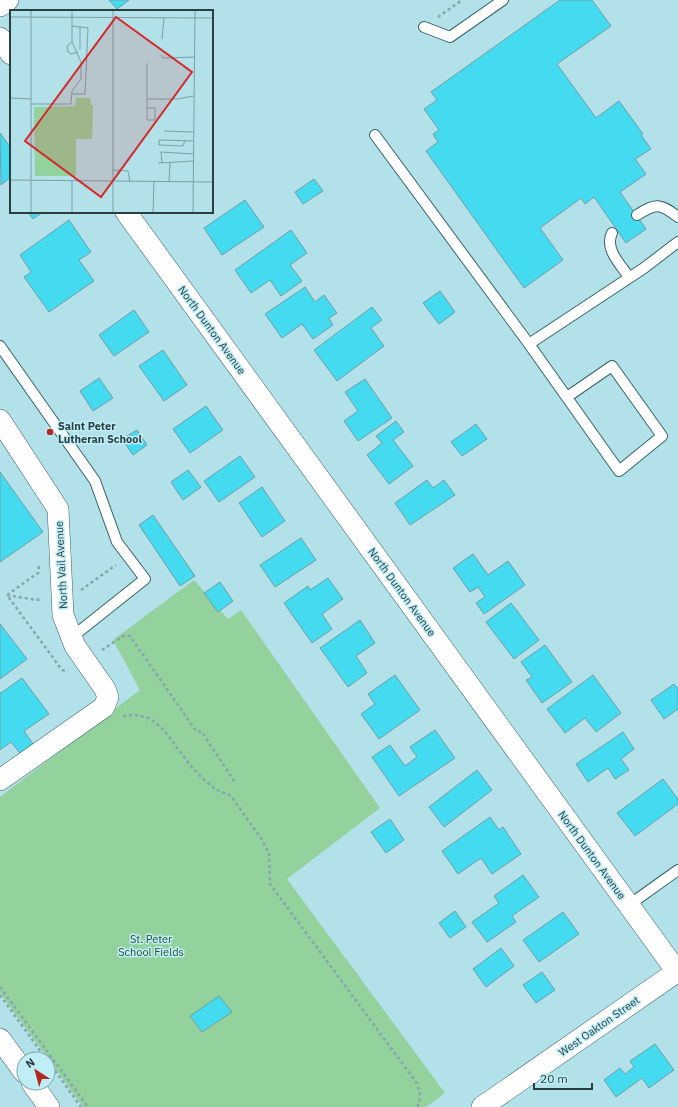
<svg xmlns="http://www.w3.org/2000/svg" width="678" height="1107" font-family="'IBM Plex Sans',sans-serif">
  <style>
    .green { fill: #93d19d }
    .building { fill: #44daef; stroke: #719ea6 }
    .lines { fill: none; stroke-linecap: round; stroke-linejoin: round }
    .service-casing { stroke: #38646b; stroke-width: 12 }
    .minor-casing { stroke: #38646b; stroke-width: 22 }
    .path { stroke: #82a7ad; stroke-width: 2.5; stroke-dasharray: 3 3; stroke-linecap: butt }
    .service { stroke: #fff; stroke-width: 10 }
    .minor { stroke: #fff; stroke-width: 21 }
    .poi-dot { fill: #b5261d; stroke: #bfeef7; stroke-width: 1.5 }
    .labels { text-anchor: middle; stroke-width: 3; stroke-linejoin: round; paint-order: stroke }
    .street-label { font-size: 11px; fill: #2b3f42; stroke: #bfeef7 }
    .poi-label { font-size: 11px; font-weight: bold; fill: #2b3f42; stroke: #bfeef7; text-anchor: start }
    .park-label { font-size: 11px; fill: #244f2d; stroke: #bfeef7 }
    .inset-road { fill: none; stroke: #7ca0a6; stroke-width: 1 }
    .view { fill: #d62828; fill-opacity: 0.15; stroke: #d62828; stroke-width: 2 }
    .inset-edge { fill: none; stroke: #2b3f42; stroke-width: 2 }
  </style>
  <rect width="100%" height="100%" fill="#b2e1e9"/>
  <path class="green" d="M194,580L228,619L241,610L380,808L287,879L445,1093L426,1107H83L0,993V797L140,690L113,640Z"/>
  <path class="building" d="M109,0H129L117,9Z
    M560,0H592L611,26L557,64L596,118L619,101L643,134L641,135L651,149L635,159L646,174L620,192L646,229L626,243L594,197L585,204L581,198L540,228L563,260L524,288L426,151L438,142L433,134L439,130L424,109L437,100L431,92Z
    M0,133L11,148V177L1,185Z
    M314,179L323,191L303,204L295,192Z
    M245,200L264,227L222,255L204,228Z
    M28,212H43L33,219Z
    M69,220L91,252L79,260L94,281L49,312L24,277L31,272L20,255Z
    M291,230L307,253L290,265L302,281L281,296L270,280L251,293L235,270Z
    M305,287L315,302L324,295L337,313L329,318L333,325L313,339L302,324L282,338L265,314Z
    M440,291L455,312L439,324L423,303Z
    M372,307L382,320L371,328L384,346L337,381L314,350Z
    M134,310L149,332L114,356L99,335Z
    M163,350L187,385L164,401L139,366Z
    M99,378L113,398L93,411L80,391Z
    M365,379L392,418L358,441L344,421L358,411L345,392Z
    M206,406L223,430L190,453L173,429Z
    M396,421L404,432L393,440L413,466L389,484L367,455L382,443L376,436Z
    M476,424L487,439L462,456L451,442Z
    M137,430L147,445L133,455L122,439Z
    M240,456L255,477L219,502L204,481Z
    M188,470L201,487L183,500L171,482Z
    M0,472L43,532L0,562Z
    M427,480L433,488L444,480L455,495L410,525L395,503Z
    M262,487L285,521L262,537L239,503Z
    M153,515L195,576L180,586L139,525Z
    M301,538L316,560L275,587L260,565Z
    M473,554L488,575L508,561L525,585L484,614L476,603L485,597L478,587L470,592L453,568Z
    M328,578L343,599L322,614L332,629L312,643L284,603L308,586L310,590Z
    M220,582L233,601L218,612L204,593Z
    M511,603L539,640L514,659L486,622Z
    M360,620L375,643L356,656L367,673L348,687L320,648Z
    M0,624L27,659L0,679Z
    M545,645L572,682L542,703L526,680L532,677L521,662Z
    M395,675L420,710L379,739L361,714L375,704L368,694Z
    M593,675L621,713L596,732L585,718L565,733L547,709Z
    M22,678L49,714L24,731L33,744L20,753L11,742L0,750V692L1,693Z
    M674,684L678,689V709L664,719L651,700Z
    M435,730L455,758L399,796L372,757L390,745L405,766L417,757L410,747Z
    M623,732L634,749L621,759L629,770L615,779L608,768L588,782L576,764Z
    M477,770L492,790L444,827L429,807Z
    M663,779L678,799V804L635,836L617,813Z
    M490,817L499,830L503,827L521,854L492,874L481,858L458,874L442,851Z
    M390,819L404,840L386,853L371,832Z
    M523,875L539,897L512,916L516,922L487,942L472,922L499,903L494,896Z
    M455,911L466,927L450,938L439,923Z
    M563,912L579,934L539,962L523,940Z
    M501,948L514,966L486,987L473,969Z
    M542,972L555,990L536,1003L523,985Z
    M219,996L232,1012L202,1032L190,1016Z
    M655,1044L674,1070L649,1088L642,1078L616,1097L604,1080L620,1068L625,1074L634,1067L630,1061Z"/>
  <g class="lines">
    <defs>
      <path id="service" d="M424,27L450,37L503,0
        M375,135L529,344L644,268L678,242
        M637,215C656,203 660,203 678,217
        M612,233C604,249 621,265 629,277
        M529,344L619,471L662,436L612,366L567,397
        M0,346L95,481L117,542L145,579L72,637
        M629,905L678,870"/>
      <path id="minor" d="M0,6L8,0
        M0,38L11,54
        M126,212L678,973
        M0,420L58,509L63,615L75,646L105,689L108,697L104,707L0,780
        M0,1039L24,1072
        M32,1083L49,1107
        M482,1107L678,971"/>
    </defs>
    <use href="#service" class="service-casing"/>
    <use href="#minor" class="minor-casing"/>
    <path class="path" d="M438,17L462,0
      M39,566L38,573L7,595L62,670L68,671
      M81,590L116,565
      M7,595L36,600L42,599
      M102,650L123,636H130L196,731L202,732L236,784
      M123,716L136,715L149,718L163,729L190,765L201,777L215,789L231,796L262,840L269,853L270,884L416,1082C420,1092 422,1098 417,1107
      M0,987L88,1107
      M0,995L46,1059
      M48,1061L81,1107"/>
    <use href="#service" class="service"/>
    <use href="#minor" class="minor"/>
  </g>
  <circle class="poi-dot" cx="50" cy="432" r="4"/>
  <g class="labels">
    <g class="street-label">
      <text transform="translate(212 330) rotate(54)" y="4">North Dunton Avenue</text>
      <text transform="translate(61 565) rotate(-93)" y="4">North Vail Avenue</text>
      <text transform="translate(402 592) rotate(54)" y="4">North Dunton Avenue</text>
      <text transform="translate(592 855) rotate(54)" y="4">North Dunton Avenue</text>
      <text transform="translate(599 1026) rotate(-35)" y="4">West Oakton Street</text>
    </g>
    <g class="poi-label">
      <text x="58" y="430">Saint Peter<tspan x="58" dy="13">Lutheran School</tspan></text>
    </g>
    <g class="park-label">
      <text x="151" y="943">St. Peter<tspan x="151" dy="13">School Fields</tspan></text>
    </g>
  </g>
  <g transform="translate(10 10)">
    <rect width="203" height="203" fill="#b2e1e9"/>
    <path d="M66,88H80L81,95H83L82,129H66V166H25L24,97L65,96Z" fill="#93d19d"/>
    <path class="inset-road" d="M0,7L203,8M152,29L154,8M62,32L57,36L58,42L61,44L68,42M70,39V16M151,45L153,48L185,47M137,53V89H167L184,86M62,84H75L78,18L62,16M0,88L21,89M21,94H61L62,81L71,69V52L62,32V0M137,98H145V110H137V89M154,121L184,122M175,130L173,136L149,135V130L184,131M148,153L184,151M152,153L151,142L184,144M102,160L118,161L120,172M0,170L203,172M159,172L160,153M21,203V0M62,203V171M103,203V0M143,203L144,171M183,203L185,0"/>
    <path class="view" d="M106,7L182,62L91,187L15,131Z"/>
    <rect width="203" height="203" class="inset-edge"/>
  </g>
  <g transform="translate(36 1071) rotate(324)"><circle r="19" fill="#bfeef7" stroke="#84a8af"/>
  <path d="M0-3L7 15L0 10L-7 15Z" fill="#b5261d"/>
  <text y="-6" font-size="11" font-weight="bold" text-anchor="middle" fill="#2b3f42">N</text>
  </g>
  <path d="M534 1083v6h58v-6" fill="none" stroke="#2b3f42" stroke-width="2"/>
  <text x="540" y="1083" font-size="12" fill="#2b3f42" stroke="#bfeef7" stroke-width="3" paint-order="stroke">20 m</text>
</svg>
